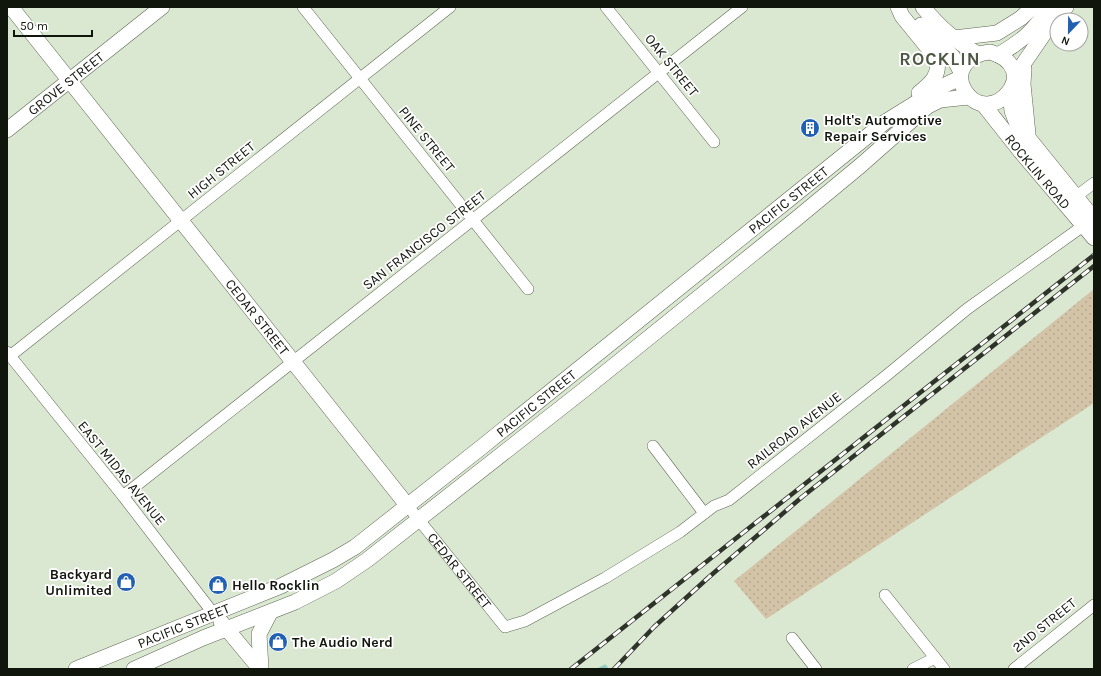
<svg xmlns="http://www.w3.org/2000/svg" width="1101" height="676" font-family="Karla,sans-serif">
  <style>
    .grass { fill: url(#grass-dots) }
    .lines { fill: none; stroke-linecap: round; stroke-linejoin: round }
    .stream { stroke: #92cdc1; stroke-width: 3 }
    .street-casing { stroke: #5d6853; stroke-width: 12 }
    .secondary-casing { stroke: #5d6853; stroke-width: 16 }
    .street { stroke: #fff; stroke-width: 11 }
    .secondary { stroke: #fff; stroke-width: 15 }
    .rail-casing { stroke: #2e3429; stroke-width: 4.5 }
    .rail { stroke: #fff; stroke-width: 3; stroke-dasharray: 9; stroke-linecap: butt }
    .labels { text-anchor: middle; stroke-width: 3.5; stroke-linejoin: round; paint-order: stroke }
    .street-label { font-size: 14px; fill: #11160d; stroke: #fff }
    .poi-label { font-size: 14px; font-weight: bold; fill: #11160d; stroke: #fff; text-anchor: start }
    .district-label { font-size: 18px; font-weight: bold; letter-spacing: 1px; fill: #4e5945; stroke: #fff }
  </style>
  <defs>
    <pattern id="grass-dots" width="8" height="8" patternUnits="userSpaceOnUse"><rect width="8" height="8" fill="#d3c3a7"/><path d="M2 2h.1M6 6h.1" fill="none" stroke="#b4a78f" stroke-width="1.8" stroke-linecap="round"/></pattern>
  </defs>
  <rect width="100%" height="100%" fill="#dbe8d1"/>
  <path class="grass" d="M1094,289V403L766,619L734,581Z"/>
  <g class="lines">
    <path class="stream" d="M599,669L605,666L607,669"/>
    <defs>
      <g id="street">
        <path d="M303,7L528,289"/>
        <path d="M606,7L714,142"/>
        <path d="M1070,201L1094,183"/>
        <path d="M7,352L123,496L213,613"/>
        <path d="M10,356L450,7"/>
        <path d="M653,446L704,513"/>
        <path d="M123,496L742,7"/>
        <path id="s1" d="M407,505L505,627L525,621L605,578L680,532L714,506L729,500L887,375L967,309L1083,226"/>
        <path d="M885,595L944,669"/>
        <path d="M792,638L816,669"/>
        <path d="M913,669L935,658"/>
        <path d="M1014,669L1094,605"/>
      </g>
      <g id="secondary">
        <path id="s2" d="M11,7L407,505"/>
        <path d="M898,7L902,16L937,59C940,76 931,83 919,93"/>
        <path d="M923,7C938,26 956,42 978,54"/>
        <path d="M921,25L953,57L961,72"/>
        <path d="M954,38L997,33L1021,18L1033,7"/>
        <path d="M990,52C1046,68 991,131 965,91C952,70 970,54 990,52Z"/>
        <path d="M998,55C1024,40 1033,31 1050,7"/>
        <path d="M1024,69L1023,84L1028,134"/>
        <path d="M1015,76L1050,25L1066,7"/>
        <path d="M1010,91L1012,111L1017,124L1094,219"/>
        <path id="s3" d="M983,104L1021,152L1094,238"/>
        <path id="s4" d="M7,130L162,7"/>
        <path d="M221,622L260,669"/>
        <path id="s5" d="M76,669L281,586L333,560L355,547L483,446L885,122L943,86L960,78"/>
        <path d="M134,669L203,638L295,602L336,581L367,560L585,389L796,219L860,166L928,106L940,100L969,97"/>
        <path d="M261,669L259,634L270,613"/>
      </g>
    </defs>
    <use href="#street" class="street-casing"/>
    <use href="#secondary" class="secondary-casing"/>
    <use href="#street" class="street"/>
    <use href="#secondary" class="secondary"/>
    <defs>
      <path id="rail" d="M571,669L1094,255
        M614,669L654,627L709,577L802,497L1094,266"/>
    </defs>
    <use href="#rail" class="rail-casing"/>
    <use href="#rail" class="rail"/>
  </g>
  <defs>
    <symbol id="building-disc" viewBox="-11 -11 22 22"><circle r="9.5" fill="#2260b1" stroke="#fff"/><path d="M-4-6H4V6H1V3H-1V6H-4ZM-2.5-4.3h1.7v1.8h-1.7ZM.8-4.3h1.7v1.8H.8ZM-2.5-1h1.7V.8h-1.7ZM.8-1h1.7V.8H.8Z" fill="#fff"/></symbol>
    <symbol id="shop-disc" viewBox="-11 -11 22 22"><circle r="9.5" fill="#2260b1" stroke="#fff"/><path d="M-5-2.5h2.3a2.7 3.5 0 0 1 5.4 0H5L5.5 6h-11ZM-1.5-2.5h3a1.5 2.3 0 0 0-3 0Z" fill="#fff"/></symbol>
  </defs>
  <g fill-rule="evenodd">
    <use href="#building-disc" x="799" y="117" width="22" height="22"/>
    <use href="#shop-disc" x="115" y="571" width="22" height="22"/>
    <use href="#shop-disc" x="207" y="574" width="22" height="22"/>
    <use href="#shop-disc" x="267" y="631" width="22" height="22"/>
  </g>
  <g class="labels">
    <g class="street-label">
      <text transform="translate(672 65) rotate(51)" y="5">OAK STREET</text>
      <text dy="5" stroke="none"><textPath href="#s4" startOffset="75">GROVE STREET</textPath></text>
      <text transform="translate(427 139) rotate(51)" y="5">PINE STREET</text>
      <text transform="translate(221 170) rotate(-39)" y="5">HIGH STREET</text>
      <text dy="5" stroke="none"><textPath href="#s3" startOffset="87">ROCKLIN ROAD</textPath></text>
      <text dy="5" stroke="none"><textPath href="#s5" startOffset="860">PACIFIC STREET</textPath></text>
      <text transform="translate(424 240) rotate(-38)" y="5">SAN FRANCISCO STREET</text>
      <text dy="5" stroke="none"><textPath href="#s2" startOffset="396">CEDAR STREET</textPath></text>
      <text dy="5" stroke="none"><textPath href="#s5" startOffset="536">PACIFIC STREET</textPath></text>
      <text transform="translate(794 430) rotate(-38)" y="5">RAILROAD AVENUE</text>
      <text transform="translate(122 473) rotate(51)" y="5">EAST MIDAS AVENUE</text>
      <text dy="5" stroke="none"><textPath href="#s1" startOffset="84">CEDAR STREET</textPath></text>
      <text dy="5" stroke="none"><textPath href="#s5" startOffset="116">PACIFIC STREET</textPath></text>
      <text transform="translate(1044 625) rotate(-39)" y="5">2ND STREET</text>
    </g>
    <g class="poi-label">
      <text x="824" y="125">Holt's Automotive<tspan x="824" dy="16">Repair Services</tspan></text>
      <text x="112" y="579" text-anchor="end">Backyard<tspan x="112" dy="16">Unlimited</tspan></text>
      <text x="232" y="590">Hello Rocklin</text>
      <text x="292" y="647">The Audio Nerd</text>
    </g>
    <g class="district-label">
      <text x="940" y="65">ROCKLIN</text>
    </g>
  </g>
  <rect width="1101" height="676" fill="none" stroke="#11160d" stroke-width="16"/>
  <g transform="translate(1069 32) rotate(202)"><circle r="19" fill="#ffffff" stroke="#a0a29e"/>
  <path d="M0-3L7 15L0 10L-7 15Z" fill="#2260b1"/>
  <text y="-6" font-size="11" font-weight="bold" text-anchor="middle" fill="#11160d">N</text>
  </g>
  <path d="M14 30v6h78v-6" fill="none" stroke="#11160d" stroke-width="2"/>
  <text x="20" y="30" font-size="12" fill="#11160d" stroke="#ffffff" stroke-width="3" paint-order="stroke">50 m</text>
</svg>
